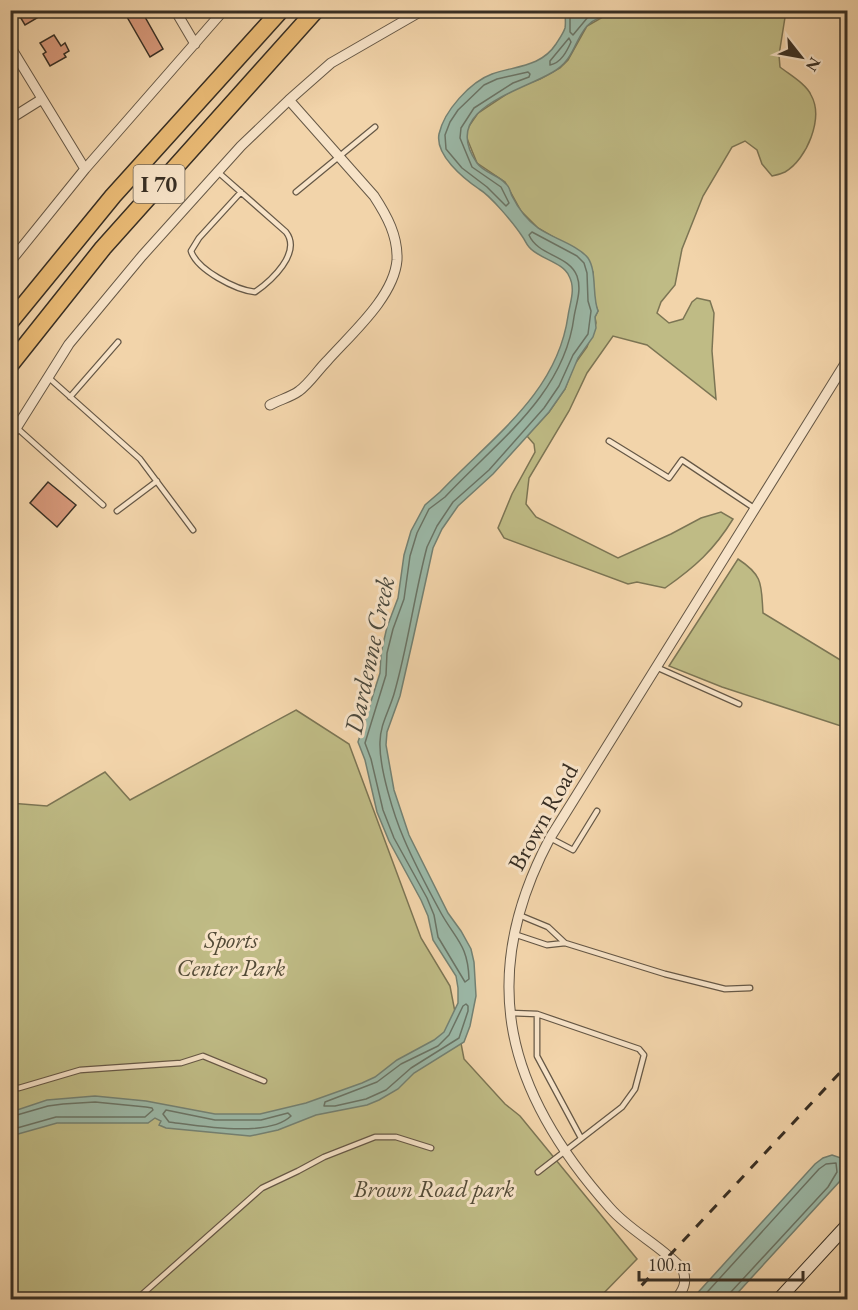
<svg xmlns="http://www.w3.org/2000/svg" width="858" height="1310" font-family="'EB Garamond',serif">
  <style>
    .green { fill: #bfbb85; stroke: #7c7554; stroke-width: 1.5 }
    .water { fill: #9bb8a7; stroke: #738173; stroke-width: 1.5 }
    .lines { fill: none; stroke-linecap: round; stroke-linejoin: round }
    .shore { stroke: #6a7466; stroke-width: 1.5 }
    .building { fill: #d7987a; stroke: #382f24; stroke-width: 1.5 }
    .service-casing { stroke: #665846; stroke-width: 7 }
    .minor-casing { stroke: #665846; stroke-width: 11 }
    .secondary-casing { stroke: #382f24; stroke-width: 14 }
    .motorway-casing { stroke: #382f24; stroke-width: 19 }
    .service { stroke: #f7e3c8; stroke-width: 4.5 }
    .minor { stroke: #f7e3c8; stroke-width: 9 }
    .secondary { stroke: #f7e3c8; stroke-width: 12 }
    .motorway { stroke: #e9ba75; stroke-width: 16 }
    .rail { stroke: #382f24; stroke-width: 3; stroke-dasharray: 10 10; stroke-linecap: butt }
    .labels { text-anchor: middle; stroke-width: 6; stroke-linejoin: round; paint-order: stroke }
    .shield { fill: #f7e3c8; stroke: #716555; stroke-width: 1.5 }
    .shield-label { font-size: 22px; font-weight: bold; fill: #382f24 }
    .street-label { font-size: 24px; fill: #382f24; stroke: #f7e3c8 }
    .park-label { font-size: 24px; font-style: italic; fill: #534b37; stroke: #f7e3c8 }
    .water-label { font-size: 26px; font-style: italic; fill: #4c4a3e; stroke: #f7e3c8 }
  </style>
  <rect width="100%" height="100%" fill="#f2d4aa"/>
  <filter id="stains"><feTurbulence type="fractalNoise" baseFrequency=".00333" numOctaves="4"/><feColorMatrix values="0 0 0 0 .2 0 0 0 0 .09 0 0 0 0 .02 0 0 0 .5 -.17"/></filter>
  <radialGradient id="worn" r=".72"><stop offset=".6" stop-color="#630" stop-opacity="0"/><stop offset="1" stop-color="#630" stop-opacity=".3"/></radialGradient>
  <path class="green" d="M620,10L786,11L779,55L780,67C790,75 806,84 811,95C824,118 807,159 785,172C781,174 776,175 772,176L762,164L757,150L745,141L732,147L703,196L682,249L675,285L661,302L657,313L669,323L683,319L692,302L697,298L710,301L714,313L712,351L716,399L647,345L613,336L587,373L569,411L529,478L526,504L536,517L618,558L671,534L701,518L721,512L733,519C714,550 695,567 665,588L637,582L628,584L504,538L498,528L512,494L535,452L534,444L527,436L549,412L565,389L574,365L587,347L596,323L595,317L598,311L594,300L593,272L569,246L538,228L521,211L505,182L477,163L466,136L467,129L478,113L516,88L540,79L560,68L568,60L587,26L608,14Z
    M738,559C764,576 761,585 763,613L847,664V728L722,687L669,666Z
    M296,710L349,744L421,938L450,986L464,1059L505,1104L520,1116L637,1259L598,1299H11L10,803L47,806L105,772L130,800Z"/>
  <path class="water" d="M565,11H620C610,13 595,18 587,26C573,43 574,60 553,72C520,92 439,109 477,163C484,173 499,175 506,184C510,187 510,192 512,196C518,208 527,220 538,228C552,238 578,245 588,258C597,271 592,296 598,311L595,317L596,328L593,337L578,358L565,389L549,412L493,474L458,506L442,529L433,548L413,639L400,696L387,732L386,745L394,790L409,835L448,913L461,931L471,949L474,962L476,996L470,1026L464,1042L414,1073L398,1089L379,1100L367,1105L316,1115L278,1130L250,1136L166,1128L159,1125L161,1121L155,1118L148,1123H57L11,1136V1112L47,1100L95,1096L146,1101L215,1114H260L306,1103L362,1083L375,1077L397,1060L434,1040L444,1032L458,1003V988L456,976L433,940L428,916L421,900L389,841L377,812L365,760L358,742L380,673L381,653L387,627L398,598L404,555L411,531L425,505L440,492C491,438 557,394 568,316C570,302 576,289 569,276C563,262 539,259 529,247C526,244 525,240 522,236C514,224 491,196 479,189C463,178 435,155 439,134C444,111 470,82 492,74C515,66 541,67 556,44C559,39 563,34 565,28C566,23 565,16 565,11Z
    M832,1155L841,1158C845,1166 844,1172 840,1181L732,1299H692L815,1164L823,1158Z"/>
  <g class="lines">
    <path class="shore" d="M570,10V32L573,35L588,17L602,10
      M569,38L571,42C567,51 561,63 550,65V61Z
      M528,72L530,74L529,77L513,83L474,108L461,128L460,138L472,167L501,187L509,203L506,206L487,187L462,168L446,149L445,135L450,122L458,110L484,85L497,79Z
      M532,232L577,256L584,263L587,273L588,301L591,311L588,334L573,355L559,386L544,408L489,470L453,502L437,526L427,547C414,596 408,646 394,694C389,711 380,725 380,742C379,768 394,816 404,839C415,865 428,889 441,913C456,940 468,945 469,979L465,982L438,937L434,915L427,898L394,838L383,810L371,759L365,743L386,675L387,653L393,629L404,599L410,556L417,533L429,509L445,497C495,443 564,396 574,317C576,304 582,290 577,276C569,255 538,256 529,235Z
      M466,1004L468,1006V1011L459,1038L411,1068L386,1090L366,1099L335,1106H324L325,1102L377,1082L401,1064L438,1046L449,1035L463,1006Z
      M166,1110L215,1120H261L288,1113L291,1116C268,1138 200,1126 169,1122L163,1114Z
      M10,1117L48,1106L63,1104L95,1102L146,1107L152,1108L153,1110L145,1117H56L10,1130
      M700,1300L819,1169L826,1164L836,1163L837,1172L828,1187L730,1293L728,1300"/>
  </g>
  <path class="building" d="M16,10H33L37,18L25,25Z
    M123,10H141L163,49L150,57Z
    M54,35L61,46L65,43L69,51L64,54L66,57L50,66L43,54L46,52L40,43Z
    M48,482L76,505L57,527L30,503Z"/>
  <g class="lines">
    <defs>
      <path id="service" d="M218,172L286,232C302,253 271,281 255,292C236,290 197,270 191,251L199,238L241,192
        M296,192L375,127
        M48,377L140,459L193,530
        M70,397L118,342
        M17,428L103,505
        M609,441L669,478L682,460L754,508
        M117,511L157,481
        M656,667L739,704
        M550,838L573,850L597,811
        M519,915L548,927L565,943
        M514,934L547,945L565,943L665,974L725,989L750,988
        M511,1013L537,1014L639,1049L644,1055L635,1089L622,1107L538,1172
        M537,1014V1056L581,1138
        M10,1087L19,1088L80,1070L181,1063L203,1056L264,1081
        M138,1298L262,1188L298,1171L324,1157L375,1137H396L431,1148"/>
      <path id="minor" d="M175,10L195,44
        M10,46L85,169
        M10,119L42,99
        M10,262L85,169L224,10
        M270,405C279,400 291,397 299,391C309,384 318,370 327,361C351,334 394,297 397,260C398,236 387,216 374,196L289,100
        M10,438L69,344L142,256L241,146L289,100L331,63L423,10
        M675,1300C684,1290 687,1282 683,1270C662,1246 631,1232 610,1208C507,1093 475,979 550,838L848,359"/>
      <path id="secondary" d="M778,1300L848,1224"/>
      <path id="motorway" d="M10,322L113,196L281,10
        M10,365L103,248L316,10"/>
    </defs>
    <use href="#service" class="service-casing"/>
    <use href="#minor" class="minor-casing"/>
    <use href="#secondary" class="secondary-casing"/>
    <use href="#motorway" class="motorway-casing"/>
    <use href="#service" class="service"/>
    <use href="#minor" class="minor"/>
    <use href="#secondary" class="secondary"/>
    <use href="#motorway" class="motorway"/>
    <path class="rail" d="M628,1300L848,1064"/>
  </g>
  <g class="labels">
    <rect class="shield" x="133.5" y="165" width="51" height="38" rx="4.5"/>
    <g class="shield-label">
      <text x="159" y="192">I 70</text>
    </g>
    <g class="street-label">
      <text transform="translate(543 817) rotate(-61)" y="8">Brown Road</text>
    </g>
    <g class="park-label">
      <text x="231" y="948">Sports<tspan x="231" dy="28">Center Park</tspan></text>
      <text x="434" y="1197">Brown Road park</text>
    </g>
    <g class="water-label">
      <text transform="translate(369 655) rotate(-78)" y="9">Dardenne Creek</text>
    </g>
  </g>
  <rect width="858" height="1310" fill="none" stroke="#f2d4aa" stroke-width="36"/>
  <rect x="12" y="12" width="834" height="1286" fill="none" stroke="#382f24" stroke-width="3"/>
  <rect x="18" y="18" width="822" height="1274" fill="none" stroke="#382f24" stroke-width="1.5"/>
  <g transform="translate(801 57) rotate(121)" stroke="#f7e3c8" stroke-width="4.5" paint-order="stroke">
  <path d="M0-4.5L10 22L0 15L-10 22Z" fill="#382f24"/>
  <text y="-9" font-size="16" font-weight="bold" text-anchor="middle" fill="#382f24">N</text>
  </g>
  <path d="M639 1271v9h164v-9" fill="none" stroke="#382f24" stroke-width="3"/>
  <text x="648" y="1271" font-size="18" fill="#382f24" stroke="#f7e3c8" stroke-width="4.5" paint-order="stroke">100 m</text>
  <rect width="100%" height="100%" filter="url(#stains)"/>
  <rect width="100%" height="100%" fill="url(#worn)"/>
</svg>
